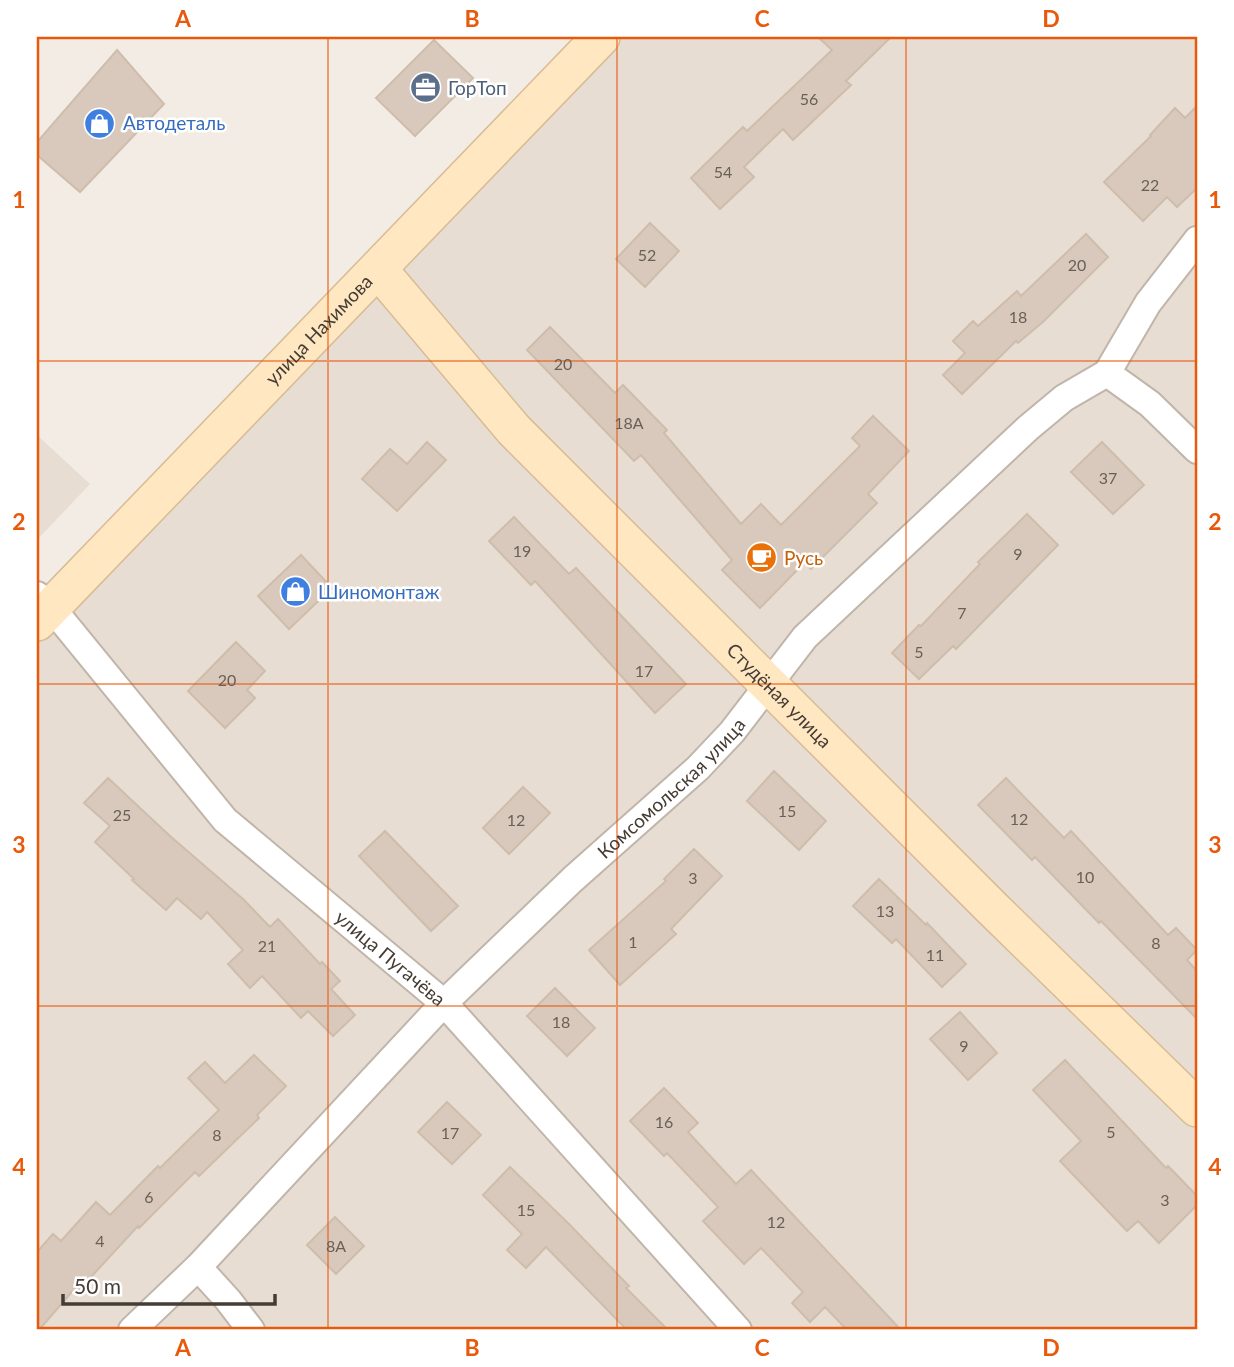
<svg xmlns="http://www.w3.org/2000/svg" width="1234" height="1367" font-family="Lato,sans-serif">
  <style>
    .residential { fill: #e7ddd2 }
    .building { fill: #d8c9bc; stroke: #cfbdac; stroke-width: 2 }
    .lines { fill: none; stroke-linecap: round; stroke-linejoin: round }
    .street-casing { stroke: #c1b5aa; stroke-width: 30 }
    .secondary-casing { stroke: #d7bc94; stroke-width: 40 }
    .street { stroke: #fff; stroke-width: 26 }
    .secondary { stroke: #ffe7c2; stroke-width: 37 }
    .grid { fill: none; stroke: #e8590c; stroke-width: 2; stroke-opacity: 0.55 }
    .labels { text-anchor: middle; stroke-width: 5; stroke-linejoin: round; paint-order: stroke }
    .number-label { font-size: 16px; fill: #6a5f56 }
    .service-label { font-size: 19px; fill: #4e5e75; stroke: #fff; text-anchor: start }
    .shop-label { font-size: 19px; fill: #366cbe; stroke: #fff; text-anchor: start }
    .street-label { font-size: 19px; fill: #453c34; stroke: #fff }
    .food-label { font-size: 19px; fill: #c56008; stroke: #fff; text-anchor: start }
    .neatline { fill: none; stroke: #e8590c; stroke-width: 2.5 }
    .grid-label { font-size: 23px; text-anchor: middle; font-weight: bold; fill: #e8590c }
  </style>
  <rect width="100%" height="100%" fill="#f3ece4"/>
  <path class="residential" d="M601,37H1197V1330H37V622Z
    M37,435L90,484L37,540Z"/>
  <path class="building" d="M818,37H891L846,81L851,85L793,140L783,129L744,167L754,177L720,209L691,178L743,127L747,131L832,50Z
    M434,40L473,78L415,136L376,98Z
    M117,50L164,104L80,192L37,155V142Z
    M1197,106V188L1177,207L1167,197L1143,221L1104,182L1151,136L1150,135L1175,108L1185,118Z
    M650,223L679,251L645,287L616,259Z
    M1086,234L1108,257L1044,321L1018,343L1016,341L962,394L943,375L965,353L953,341L973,321L978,326L1017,291L1021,296Z
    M550,327L615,393L623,385L667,430L664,433L741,524L761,504L781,525L860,446L852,438L873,416L909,451L868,494L877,503L811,569L804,563L760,608L722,570L732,560L641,455L634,461L527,350Z
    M427,442L446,460L397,511L362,479L390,449L407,464Z
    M1102,442L1144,485L1113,514L1071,472Z
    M1027,514L1058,545L956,649L953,646L919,679L892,653L919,625L921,626L980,564L978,562Z
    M514,517L569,574L576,568L686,684L655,713L535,581L531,585L489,541Z
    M301,555L332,588L289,629L258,596Z
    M236,642L265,671L247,690L255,698L225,728L188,691Z
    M774,771L826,821L799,850L747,801Z
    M108,778L170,836L243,899L270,927L278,919L320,964L322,962L340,981L331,989L355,1015L333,1036L308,1011L301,1018L262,976L250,988L228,964L243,950L207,912L201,919L177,898L166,910L132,880L134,879L95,842L110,826L84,803Z
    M1006,778L1064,838L1071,831L1168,935L1176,928L1197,950L1187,960L1197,971V1019L1101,921L1099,923L1035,857L1032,860L978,805Z
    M523,787L550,813L509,854L483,828Z
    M385,831L458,906L431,931L359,856Z
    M694,849L722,876L671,929L676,934L620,985L589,950L666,881L664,879Z
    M879,879L926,925L927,923L966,964L942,987L896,939L892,943L853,906Z
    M555,988L595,1028L567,1056L527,1016Z
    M960,1012L997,1053L968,1080L930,1039Z
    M254,1055L286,1086L257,1115L259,1118L199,1176L195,1172L139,1228L138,1226L79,1290L76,1287L39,1330H37V1252L53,1234L61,1241L96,1202L110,1215L158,1166L160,1168L219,1110L188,1078L205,1062L225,1083Z
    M1065,1060L1166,1168L1168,1166L1197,1196V1205L1159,1243L1138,1221L1127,1231L1060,1161L1081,1141L1033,1090Z
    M664,1088L698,1123L688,1132L736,1184L751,1170L901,1330H847L825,1307L810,1322L792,1303L803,1292L761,1248L744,1264L703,1221L718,1207L667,1153L664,1156L630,1121Z
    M447,1102L481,1135L452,1164L418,1132Z
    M510,1167L569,1224L629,1286L626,1288L668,1330H627L546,1247L526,1268L507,1250L522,1234L483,1195Z
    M335,1217L364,1246L336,1274L307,1245Z"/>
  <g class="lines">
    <defs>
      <g id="street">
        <path d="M1107,373L1150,404L1197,450"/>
        <path id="s1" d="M37,595L51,607L225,820L444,1003L738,1330"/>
        <path d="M198,1267L228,1300L251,1330"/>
        <path id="s2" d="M132,1330L198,1267L444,1003L573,879L698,768L732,732L805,637L1028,428L1064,398L1107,373L1148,303L1197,240"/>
      </g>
      <g id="secondary">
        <path id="s3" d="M378,269L514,430L991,907L1197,1108"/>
        <path id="s4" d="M37,622L601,37"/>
      </g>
    </defs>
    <use href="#street" class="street-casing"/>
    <use href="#secondary" class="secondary-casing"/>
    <use href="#street" class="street"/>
    <use href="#secondary" class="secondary"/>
  </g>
  <path class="grid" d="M328,37V1330M617,37V1330M906,37V1330M37,361H1197M37,684H1197M37,1006H1197"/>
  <defs>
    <symbol id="office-disc" viewBox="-11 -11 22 22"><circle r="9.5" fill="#5c6f8a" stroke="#fff"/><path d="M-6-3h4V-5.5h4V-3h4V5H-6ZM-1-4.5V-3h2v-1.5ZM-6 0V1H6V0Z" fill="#fff"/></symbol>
    <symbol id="shop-disc" viewBox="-11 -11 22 22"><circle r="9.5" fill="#3f7fe0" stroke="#fff"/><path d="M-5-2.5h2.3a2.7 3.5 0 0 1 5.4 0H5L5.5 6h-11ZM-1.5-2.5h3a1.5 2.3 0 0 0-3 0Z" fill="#fff"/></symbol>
    <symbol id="cafe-disc" viewBox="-11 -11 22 22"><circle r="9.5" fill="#e8710a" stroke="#fff"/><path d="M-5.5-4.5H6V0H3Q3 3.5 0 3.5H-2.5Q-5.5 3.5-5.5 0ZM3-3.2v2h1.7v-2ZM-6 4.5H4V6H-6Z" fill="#fff"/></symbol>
  </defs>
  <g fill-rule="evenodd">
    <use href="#office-disc" x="408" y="70" width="35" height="35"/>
    <use href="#shop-disc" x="82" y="106" width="35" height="35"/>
    <use href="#cafe-disc" x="744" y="540" width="35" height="35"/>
    <use href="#shop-disc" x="278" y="574" width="35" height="35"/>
  </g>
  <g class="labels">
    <g class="number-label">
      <text x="809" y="105">56</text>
      <text x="723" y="178">54</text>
      <text x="1150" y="191">22</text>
      <text x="647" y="261">52</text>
      <text x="1077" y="271">20</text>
      <text x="1018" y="323">18</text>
      <text x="563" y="370">20</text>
      <text x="629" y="429">18А</text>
      <text x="1108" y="484">37</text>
      <text x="522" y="557">19</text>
      <text x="1018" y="560">9</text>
      <text x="962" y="619">7</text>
      <text x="919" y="658">5</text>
      <text x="644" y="677">17</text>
      <text x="227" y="686">20</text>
      <text x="787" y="817">15</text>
      <text x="122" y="821">25</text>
      <text x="1019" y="825">12</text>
      <text x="516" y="826">12</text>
      <text x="1085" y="883">10</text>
      <text x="693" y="884">3</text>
      <text x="885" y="917">13</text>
      <text x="633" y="948">1</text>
      <text x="1156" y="949">8</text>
      <text x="267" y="952">21</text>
      <text x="935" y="961">11</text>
      <text x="561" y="1028">18</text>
      <text x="964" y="1052">9</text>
      <text x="664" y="1128">16</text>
      <text x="1111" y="1138">5</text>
      <text x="450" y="1139">17</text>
      <text x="217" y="1141">8</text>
      <text x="149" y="1203">6</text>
      <text x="1165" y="1206">3</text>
      <text x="526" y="1216">15</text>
      <text x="776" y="1228">12</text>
      <text x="100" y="1247">4</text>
      <text x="336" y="1252">8А</text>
    </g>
    <g class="service-label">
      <text x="448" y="95">ГорТоп</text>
    </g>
    <g class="shop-label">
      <text x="123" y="130">Автодеталь</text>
      <text x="318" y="599">Шиномонтаж</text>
    </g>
    <g class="street-label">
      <text dy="7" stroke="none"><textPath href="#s4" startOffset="406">улица Нахимова</textPath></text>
      <text dy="7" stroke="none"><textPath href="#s3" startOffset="586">Студёная улица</textPath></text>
      <text dy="7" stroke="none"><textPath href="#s2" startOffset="765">Комсомольская улица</textPath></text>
      <text dy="7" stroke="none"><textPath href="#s1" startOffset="509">улица Пугачёва</textPath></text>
    </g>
    <g class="food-label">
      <text x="784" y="565">Русь</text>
    </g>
  </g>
  <rect width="1234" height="1367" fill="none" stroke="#ffffff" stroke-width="77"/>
  <path d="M63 1294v10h212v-10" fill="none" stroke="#453c34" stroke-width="3.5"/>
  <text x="74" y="1294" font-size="21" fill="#453c34" stroke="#ffffff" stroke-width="5" paint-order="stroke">50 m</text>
  <rect x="38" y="38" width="1158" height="1290" class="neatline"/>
  <g class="grid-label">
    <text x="183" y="27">A</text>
    <text x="472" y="27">B</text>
    <text x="762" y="27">C</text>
    <text x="1051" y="27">D</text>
    <text x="19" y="208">1</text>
    <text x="1215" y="208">1</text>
    <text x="19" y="530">2</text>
    <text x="1215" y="530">2</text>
    <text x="19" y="853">3</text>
    <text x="1215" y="853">3</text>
    <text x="19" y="1175">4</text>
    <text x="1215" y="1175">4</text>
    <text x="183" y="1356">A</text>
    <text x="472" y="1356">B</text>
    <text x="762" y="1356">C</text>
    <text x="1051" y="1356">D</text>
  </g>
</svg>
